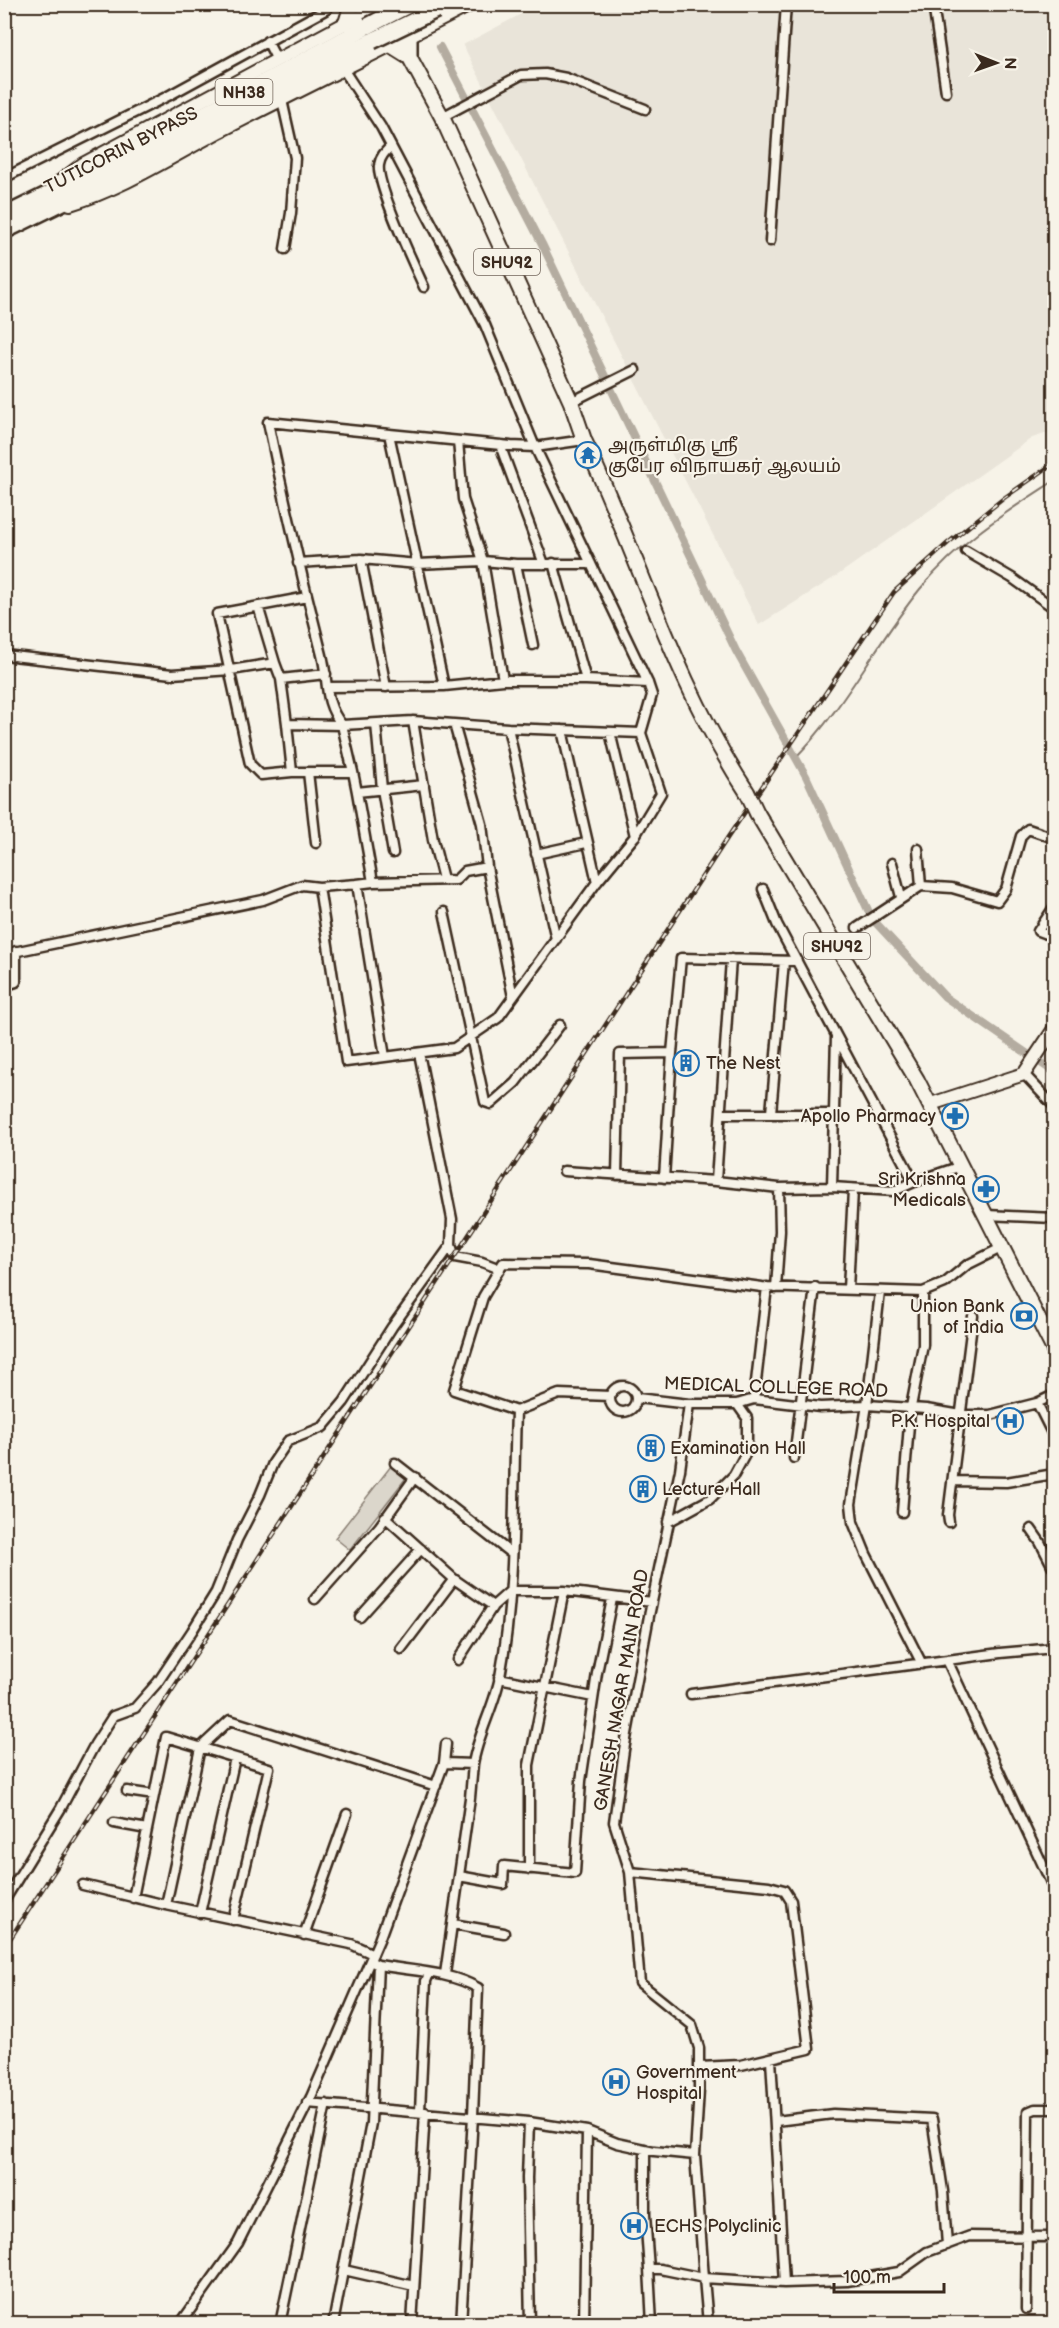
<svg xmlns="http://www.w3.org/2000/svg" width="1059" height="2328" font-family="'Balsamiq Sans','Noto Sans Tamil',sans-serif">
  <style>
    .built { fill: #e9e4d9 }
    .green { fill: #dbd6cb; stroke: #8b8074; stroke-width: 1.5 }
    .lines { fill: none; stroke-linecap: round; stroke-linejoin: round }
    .stream { stroke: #84786c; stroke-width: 2 }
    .canal { stroke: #b4aca0; stroke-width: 8 }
    .street-casing { stroke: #3b2a1e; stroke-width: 13 }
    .secondary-casing { stroke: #3b2a1e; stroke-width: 16 }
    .primary-casing { stroke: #3b2a1e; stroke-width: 18 }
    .highway-casing { stroke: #3b2a1e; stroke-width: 20 }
    .street { stroke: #f7f3e8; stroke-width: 8 }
    .secondary { stroke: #f7f3e8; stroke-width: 12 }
    .primary { stroke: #f7f3e8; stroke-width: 14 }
    .highway { stroke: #f7f3e8; stroke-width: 15 }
    .rail-casing { stroke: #3b2a1e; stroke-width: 4.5 }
    .rail { stroke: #f7f3e8; stroke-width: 2; stroke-dasharray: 7; stroke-linecap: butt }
    .primary-bridge-casing { stroke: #3b2a1e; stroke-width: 18; stroke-linecap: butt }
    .highway-bridge-casing { stroke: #3b2a1e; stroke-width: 20; stroke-linecap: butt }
    .primary-bridge { stroke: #f7f3e8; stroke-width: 14 }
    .highway-bridge { stroke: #f7f3e8; stroke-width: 15 }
    .labels { text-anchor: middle; stroke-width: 4.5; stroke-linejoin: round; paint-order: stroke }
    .shield { fill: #f7f3e8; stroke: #73665b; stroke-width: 1.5 }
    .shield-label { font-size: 16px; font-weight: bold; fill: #3b2a1e }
    .street-label { font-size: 18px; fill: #3b2a1e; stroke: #f7f3e8 }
    .poi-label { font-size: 18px; fill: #3b2a1e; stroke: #f7f3e8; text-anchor: start }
  </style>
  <rect width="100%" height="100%" fill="#f7f3e8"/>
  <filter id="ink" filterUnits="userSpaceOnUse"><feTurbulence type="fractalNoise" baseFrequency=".0167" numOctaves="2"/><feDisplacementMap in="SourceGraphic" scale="12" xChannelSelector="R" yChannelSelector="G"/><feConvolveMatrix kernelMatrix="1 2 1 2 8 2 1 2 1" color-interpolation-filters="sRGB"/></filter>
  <g filter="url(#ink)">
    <path class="built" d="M538,5H1054V431L1032,438L835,577L759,625L463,45Z
      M1054,2322V2324L882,2323Z"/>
    <path class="green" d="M391,1466L406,1478L350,1550L335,1538Z"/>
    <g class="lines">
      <path class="stream" d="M795,758C845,708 876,643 920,589C961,540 1002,515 1054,481"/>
      <path class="canal" d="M440,47L542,244L736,651L806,776L868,910
        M876,923L945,997L1054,1072"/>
      <defs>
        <path id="street" d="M933,4L946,92
          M267,41L277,60
          M343,69L381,127L391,146C385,152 380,157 379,165C376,184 414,265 424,287
          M282,100L295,158L291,213L285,249
          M442,117L521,75L545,74L566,78L645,109
          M4,178L168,96L327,9L325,4
          M770,241L786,4
          M571,402L635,370
          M389,434L444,686
          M584,440L535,447L511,446L268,422C284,500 302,578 322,655C329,683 323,701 342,725L413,721L508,728L641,733
          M458,441L463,499L483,561L503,680
          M500,445L544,564
          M966,551L1012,578L1054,608
          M361,559L386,687
          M298,563L361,559L418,564L483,561L516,564H591
          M553,563L586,680
          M516,564L533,645
          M258,606L275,663
          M4,655L172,674L231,670L275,663L281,679L287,724L342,725L353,772H292L287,724
          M281,679L326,674
          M327,687L444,686L503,680H586L648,683
          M413,721L433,840L443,879
          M376,724L382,789L393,853
          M454,724L482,824L487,867L513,997
          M508,728L556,939
          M562,730L597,882
          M610,732L635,836
          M292,772L261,775L250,764L217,614L307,597
          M308,772L316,843
          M353,772L357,792L424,785
          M357,792L373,882
          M918,849L921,886
          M536,854L586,843
          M892,863L901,897
          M357,884L373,882L456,880L465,871L487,867
          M319,887L346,1062L454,1048L498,1018L597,882L635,836L661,793L641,733L652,695L648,683L535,447L485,325L391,146
          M763,889L777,924L914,1182L961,1166
          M1054,907L1038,931L1054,937
          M444,912L485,1102L491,1104L515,1083L560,1025
          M857,928L921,886L952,888L997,901L1006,889L1021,836L1028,829L1054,838
          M4,954L263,900L302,885L319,887L357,884L385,1057
          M4,986L16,982V951
          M419,1053L452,1219L451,1245L455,1257L482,1262L500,1269
          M1024,1074L1054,1106
          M771,1113L784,961
          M722,1114H835
          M564,1171L716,1181L779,1188L832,1187L894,1191L914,1182
          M617,1175L620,1054L672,1053
          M664,1178L672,1053L681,958L797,961
          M716,1181L731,959
          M832,1187L836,1036
          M986,1215L1054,1218
          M776,1288L780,1231L779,1188
          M848,1289L853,1190
          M880,1292L867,1405L851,1504L853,1522L866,1554L922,1664
          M610 1399a13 13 0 1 1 26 0a13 13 0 1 1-26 0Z
          M637,1398L689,1404H737L754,1399L820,1407L867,1405L926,1409L961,1415H990L1037,1403L1054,1395
          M754,1399L767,1287
          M1037,1403L1054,1437
          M689,1404L680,1470L649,1616L624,1750L614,1822L630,1872L640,1983L692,2025L699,2048V2090L695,2155L704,2278L784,2283L847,2281L899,2272L927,2252L970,2236L1054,2237
          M516,1411L559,1394L610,1396
          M794,1458L815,1287
          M395,1463L512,1554
          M952,1481L1006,1482L1054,1474
          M902,1512L910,1412L923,1345V1292
          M385,1517L454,1579L493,1606L510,1591H564L652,1602
          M668,1522L710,1499L734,1475L747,1451V1418L737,1404
          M949,1522L948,1515L973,1316
          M1031,1529L1040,1542L1054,1569
          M315,1599L379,1527L415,1477
          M360,1617L421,1549
          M401,1649L454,1579
          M458,1660L493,1606
          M947,1660L1054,1889
          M499,1678L593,1697
          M691,1694L1000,1653L1054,1648
          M444,1763L446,1744
          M127,1791L154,1795
          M114,1823L147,1829
          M529,1869V1765L564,1591
          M630,1872L769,1886L784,1890L791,1901L809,2049L741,2065L700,2067
          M459,1876L503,1884L504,1866L575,1873L581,1781L597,1673L612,1599
          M83,1885L166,1905L351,1944L373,1954
          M133,1898L166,1737L269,1768L233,1920
          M4,1901L61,1808L95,1744L113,1716L135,1708L158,1682L192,1631L216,1592L237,1540L260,1495L273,1463L288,1441L323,1427L344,1402L392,1327L451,1245
          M166,1905L200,1748L230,1720L436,1786
          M200,1913L235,1758
          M453,1924L504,1933
          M304,1935L347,1814
          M370,1961L378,1965C411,1971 448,1971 478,1988L473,2116L461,2324
          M445,1974L470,1798L473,1764
          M771,2059L784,2283
          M307,2103L529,2122L587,2131L617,2143L654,2151L695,2155
          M420,2111L426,1981L429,1974
          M776,2121L833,2114L932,2119L943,2191L947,2245
          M529,2122L527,2178L530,2324
          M645,2149V2215L649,2269H660L704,2278L708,2324
          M649,2269L652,2324
          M344,2270L414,2286
          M1026,2309L1028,2112L1035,2109H1054
          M180,2324L238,2243L311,2097L379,1940L444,1763L473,1764C478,1734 494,1707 500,1677C516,1590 513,1499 516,1411L454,1390L483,1297L503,1263L589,1264L762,1287L923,1292L945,1283L967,1265L1003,1247
          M280,2324L326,2104
          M333,2324L371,2123L378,1965
          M412,2324L425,2112
          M584,2324L587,2131"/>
        <path id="secondary" d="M54,186L83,164L346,23L382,6
          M70,204C124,188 172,156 222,130C305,87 389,47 472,4
          M931,1104L1024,1074L1054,1029"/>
        <path id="primary" d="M346,23L352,4
          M409,56L442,117L571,402L584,440C639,557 675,683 747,792
          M757,813L917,1080L1054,1350"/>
        <path id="highway" d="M372,4L393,46L409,56
          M390,4L409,37V56
          M4,216L120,159L368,26
          M4,231L126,171L372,41"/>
      </defs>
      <use href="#street" class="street-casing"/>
      <use href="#secondary" class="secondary-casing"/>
      <use href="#primary" class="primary-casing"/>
      <use href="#highway" class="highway-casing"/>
      <use href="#street" class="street"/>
      <use href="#secondary" class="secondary"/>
      <use href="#primary" class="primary"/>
      <use href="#highway" class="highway"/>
      <defs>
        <path id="rail" d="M4,1948L728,837L894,592L948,543L1004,498L1054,463"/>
      </defs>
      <use href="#rail" class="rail-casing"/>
      <use href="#rail" class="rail"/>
      <defs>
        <path id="primary-bridge" d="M747,792L757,813"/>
        <path id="highway-bridge" d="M368,26L410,4
          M372,41L436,10"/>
      </defs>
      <use href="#primary-bridge" class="primary-bridge-casing"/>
      <use href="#highway-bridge" class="highway-bridge-casing"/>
      <use href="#primary-bridge" class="primary-bridge"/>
      <use href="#highway-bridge" class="highway-bridge"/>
    </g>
  </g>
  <defs>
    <symbol id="temple-ring" viewBox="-11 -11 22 22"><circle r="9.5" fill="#f7f3e8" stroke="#1f6fb2" stroke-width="1.5"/><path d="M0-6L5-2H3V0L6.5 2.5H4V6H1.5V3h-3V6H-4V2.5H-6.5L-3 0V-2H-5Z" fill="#1f6fb2"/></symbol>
    <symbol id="building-ring" viewBox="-11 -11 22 22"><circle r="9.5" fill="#f7f3e8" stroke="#1f6fb2" stroke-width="1.5"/><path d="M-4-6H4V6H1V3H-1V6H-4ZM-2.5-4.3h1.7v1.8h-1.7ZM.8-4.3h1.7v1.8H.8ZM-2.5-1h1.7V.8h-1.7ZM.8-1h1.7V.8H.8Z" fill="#1f6fb2"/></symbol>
    <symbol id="pharmacy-ring" viewBox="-11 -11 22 22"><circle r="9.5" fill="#f7f3e8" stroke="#1f6fb2" stroke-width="1.5"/><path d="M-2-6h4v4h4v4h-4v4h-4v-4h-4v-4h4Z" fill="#1f6fb2"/></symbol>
    <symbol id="bank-ring" viewBox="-11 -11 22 22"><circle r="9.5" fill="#f7f3e8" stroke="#1f6fb2" stroke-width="1.5"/><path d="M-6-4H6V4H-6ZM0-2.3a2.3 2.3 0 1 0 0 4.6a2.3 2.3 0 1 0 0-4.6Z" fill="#1f6fb2"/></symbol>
    <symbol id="hospital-ring" viewBox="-11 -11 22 22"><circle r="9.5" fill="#f7f3e8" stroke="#1f6fb2" stroke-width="1.5"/><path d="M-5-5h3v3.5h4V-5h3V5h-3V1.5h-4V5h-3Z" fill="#1f6fb2"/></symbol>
  </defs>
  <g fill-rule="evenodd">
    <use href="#temple-ring" x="573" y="440" width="30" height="30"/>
    <use href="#building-ring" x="671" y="1048" width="30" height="30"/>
    <use href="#pharmacy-ring" x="940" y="1101" width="30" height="30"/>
    <use href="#pharmacy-ring" x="971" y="1174" width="30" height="30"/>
    <use href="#bank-ring" x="1009" y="1301" width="30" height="30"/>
    <use href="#hospital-ring" x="995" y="1406" width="30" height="30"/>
    <use href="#building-ring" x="636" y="1433" width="30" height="30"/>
    <use href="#building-ring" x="628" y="1474" width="30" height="30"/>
    <use href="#hospital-ring" x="601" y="2067" width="30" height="30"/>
    <use href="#hospital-ring" x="619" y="2211" width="30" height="30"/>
  </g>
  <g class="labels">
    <g class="shield">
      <rect x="215.5" y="79" width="57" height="26" rx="4.5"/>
      <rect x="474" y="249" width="66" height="26" rx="4.5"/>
      <rect x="804" y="933" width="66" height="26" rx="4.5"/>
    </g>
    <g class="shield-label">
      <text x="244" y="98">NH38</text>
      <text x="507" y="268">SHU92</text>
      <text x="837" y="952">SHU92</text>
    </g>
    <g class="street-label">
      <text transform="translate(121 150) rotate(-27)" y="6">TUTICORIN BYPASS</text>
      <text transform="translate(776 1387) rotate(2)" y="6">MEDICAL COLLEGE ROAD</text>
      <text transform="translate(621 1690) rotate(-80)" y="6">GANESH NAGAR MAIN ROAD</text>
    </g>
    <g class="poi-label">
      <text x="608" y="451">அருள்மிகு ஶ்ரீ<tspan x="608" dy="21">குபேர விநாயகர் ஆலயம்</tspan></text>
      <text x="706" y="1069">The Nest</text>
      <text x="936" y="1122" text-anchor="end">Apollo Pharmacy</text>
      <text x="966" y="1185" text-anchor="end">Sri Krishna<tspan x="966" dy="21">Medicals</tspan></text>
      <text x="1004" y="1312" text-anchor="end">Union Bank<tspan x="1004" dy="21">of India</tspan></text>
      <text x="990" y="1427" text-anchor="end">P.K. Hospital</text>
      <text x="670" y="1454">Examination Hall</text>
      <text x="662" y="1495">Lecture Hall</text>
      <text x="636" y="2078">Government<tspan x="636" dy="21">Hospital</tspan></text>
      <text x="654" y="2232">ECHS Polyclinic</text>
    </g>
  </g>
  <rect width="1059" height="2328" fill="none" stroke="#f7f3e8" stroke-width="24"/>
  <rect x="12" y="12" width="1035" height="2304" fill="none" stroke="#3b2a1e" stroke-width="2" filter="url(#ink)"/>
  <g transform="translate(996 63) rotate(91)" stroke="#f7f3e8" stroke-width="4.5" paint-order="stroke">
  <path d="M0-4.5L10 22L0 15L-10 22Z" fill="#3b2a1e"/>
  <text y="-9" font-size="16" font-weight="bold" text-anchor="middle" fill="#3b2a1e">N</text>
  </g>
  <path d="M834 2283v9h110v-9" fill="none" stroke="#3b2a1e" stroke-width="3"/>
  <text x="843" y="2283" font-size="18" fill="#3b2a1e" stroke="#f7f3e8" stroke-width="4.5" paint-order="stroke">100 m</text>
</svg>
